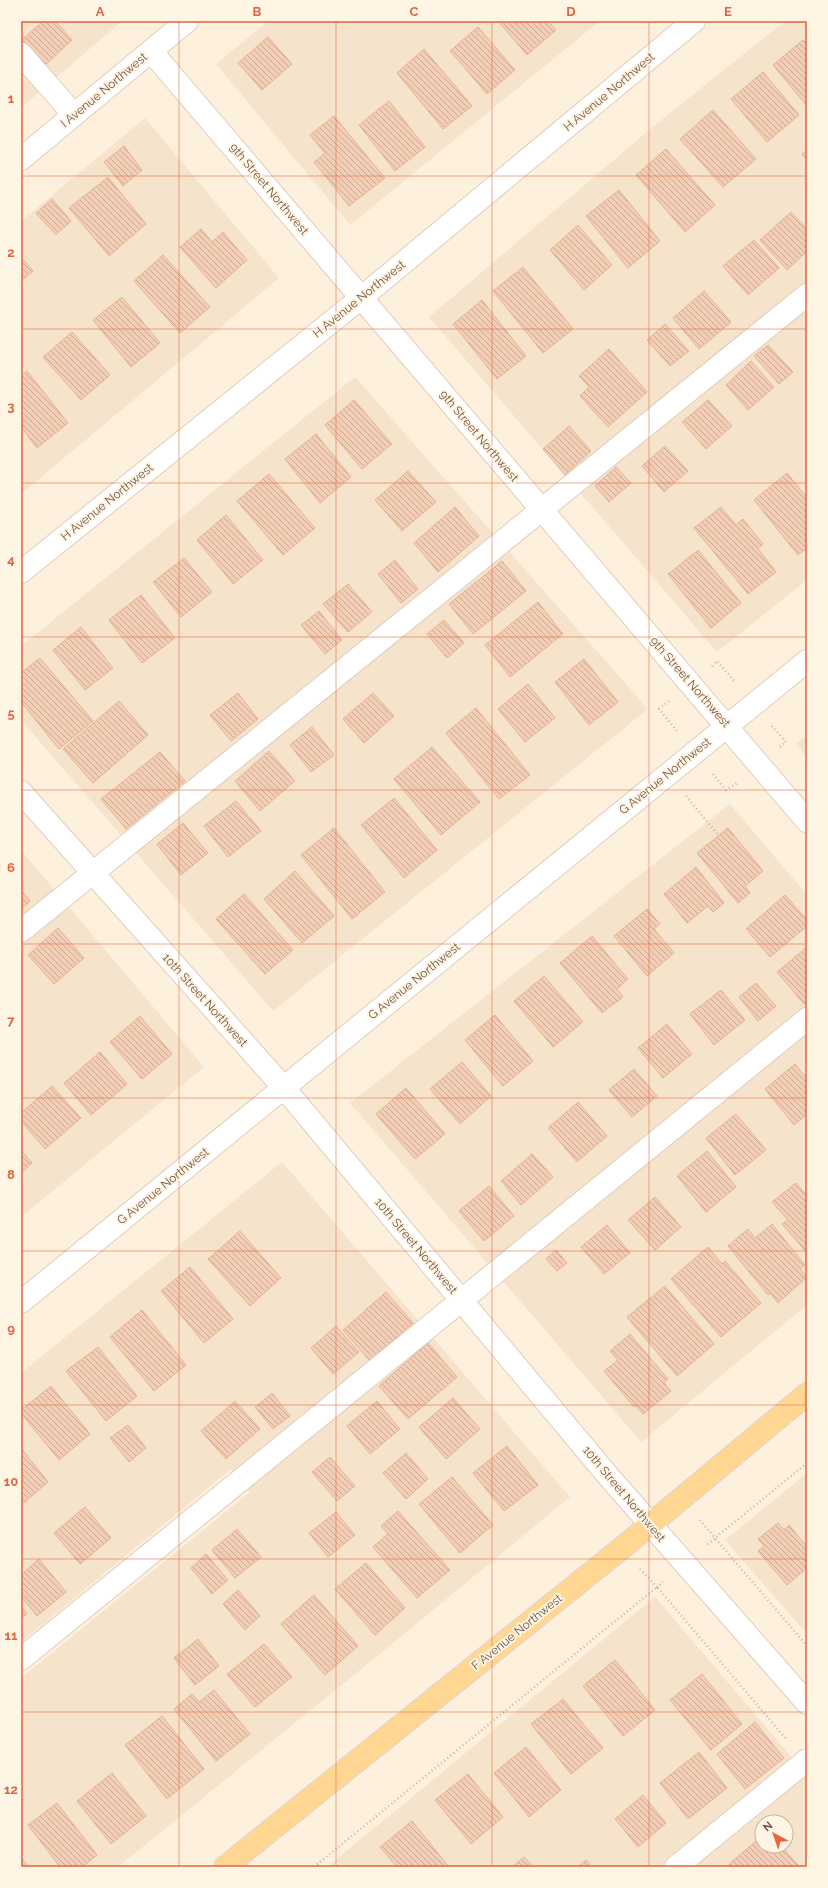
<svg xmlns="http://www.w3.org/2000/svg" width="828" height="1888" font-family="Raleway,sans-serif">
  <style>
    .residential { fill: #f5e3cc; fill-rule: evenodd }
    .building { fill: url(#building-back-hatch); stroke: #e7b494 }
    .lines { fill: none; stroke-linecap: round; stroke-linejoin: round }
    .minor-casing { stroke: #e1cdba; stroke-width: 24 }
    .major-casing { stroke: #ded6d2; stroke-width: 24 }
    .path { stroke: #d8b198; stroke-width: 2.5; stroke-dasharray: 1 3; stroke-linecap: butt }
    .minor { stroke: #fff; stroke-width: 22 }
    .major { stroke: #ffd793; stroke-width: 22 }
    .grid { fill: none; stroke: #e2643d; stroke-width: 1; stroke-opacity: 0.55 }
    .labels { text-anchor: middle; stroke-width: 4; stroke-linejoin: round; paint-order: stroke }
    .street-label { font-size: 12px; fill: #745645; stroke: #fff5e5 }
    .neatline { fill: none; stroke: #e2643d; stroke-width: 1.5 }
    .grid-label { font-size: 13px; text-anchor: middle; font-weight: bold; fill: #e2643d }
  </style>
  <defs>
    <pattern id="building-back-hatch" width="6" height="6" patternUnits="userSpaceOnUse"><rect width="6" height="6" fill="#f4ceb4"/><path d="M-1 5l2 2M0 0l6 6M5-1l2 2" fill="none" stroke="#caaa94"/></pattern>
  </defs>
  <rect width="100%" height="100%" fill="#fdf1de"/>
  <path class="residential" d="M21,21H122L21,108Z
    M268,21H600L350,225L216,64Z
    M785,21H807V580L717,652L429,317L655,125Z
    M145,118L279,278L21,494V221Z
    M355,377L648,709L273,1011L21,720V646Z
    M807,735V757L796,744Z
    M730,804L807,895V1305L641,1442L350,1103Z
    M21,850L204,1067L21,1217Z
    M282,1162L570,1497L381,1653L118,1867H21V1678L250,1492L231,1469L21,1642V1373Z
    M807,1473V1634L725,1540Z
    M655,1597L807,1775V1867H327ZM762,1822H786V1846H762Z"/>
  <path class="building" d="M43,21H55L72,40L44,66L21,41Z
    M498,21H548L556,30L527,55Z
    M478,27L515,70L487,94L450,51Z
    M268,37L292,64L262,90L238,63Z
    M803,40L807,44V106L773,65Z
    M424,49L472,106L443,129L397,73Z
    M763,72L799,115L767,142L731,99Z
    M389,101L425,147L395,171L359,125Z
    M713,110L756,159L723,187L680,139Z
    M334,116L385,178L349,206L314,162L325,153L310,135Z
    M124,146L142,170L123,186L104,162Z
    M666,149L715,205L685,232L636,175Z
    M807,150V160L802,154Z
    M108,177L146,224L109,256L69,208Z
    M619,190L660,241L628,268L586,216Z
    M52,199L71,221L56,235L36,213Z
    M791,212L807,229V251L787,270L760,240Z
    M578,225L612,265L584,290L550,250Z
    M201,229L212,242L223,232L247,260L216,288L180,247Z
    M754,240L779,268L748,295L723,266Z
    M163,255L210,307L180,333L134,281Z
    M21,257L33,271L21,281Z
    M523,267L573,329L543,353L493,291Z
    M704,291L731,322L699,349L673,318Z
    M122,297L160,343L131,367L93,320Z
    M482,300L526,356L497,379L453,324Z
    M665,324L689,351L670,366L647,340Z
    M72,332L110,375L81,400L43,357Z
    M768,345L793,372L779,384L754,356Z
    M609,349L647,392L608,427L580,396L589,387L579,376Z
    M751,361L774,387L748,410L726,385Z
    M27,371L68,423L37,448L21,427V376Z
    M354,400L392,444L362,469L325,425Z
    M708,400L732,426L706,449L682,422Z
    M569,426L591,451L565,475L543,449Z
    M316,434L351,477L320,503L285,459Z
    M665,446L688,471L664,492L642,466Z
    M616,467L631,483L609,502L595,486Z
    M408,471L436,502L402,531L375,500Z
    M787,473L807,498V548L798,555L754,500Z
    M269,474L315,528L283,555L237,501Z
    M455,507L479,536L438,572L414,543Z
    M721,507L736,525L743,519L763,544L758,549L776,572L748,594L694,528Z
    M226,515L263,560L233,584L197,540Z
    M698,550L741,603L711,628L668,574Z
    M184,558L212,592L181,617L153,582Z
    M395,560L418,589L401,603L378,574Z
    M502,561L526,591L473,634L449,604Z
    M348,584L372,612L348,632L323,604Z
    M141,595L175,638L142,663L109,620Z
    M538,602L563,634L510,677L485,645Z
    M319,611L342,640L325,654L301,625Z
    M444,620L464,643L447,658L427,634Z
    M81,627L113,668L85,690L53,650Z
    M40,658L93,721L59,749L21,702V673Z
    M584,659L618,702L589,725L555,682Z
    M528,684L555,718L525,742L498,709Z
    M238,693L258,719L231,741L210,715Z
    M373,693L394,716L364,743L343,719Z
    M119,701L148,735L93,783L63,749Z
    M476,708L530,775L499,799L446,733Z
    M312,727L334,755L311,772L290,745Z
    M432,747L480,802L441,835L394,779Z
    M269,751L295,781L260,811L235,781Z
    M160,752L185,781L126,829L101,799Z
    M394,798L437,850L404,878L361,825Z
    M236,801L261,831L228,857L204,826Z
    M183,823L208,853L181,875L157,844Z
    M334,828L385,892L352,919L301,855Z
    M728,828L763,871L745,886L750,893L738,903L697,853Z
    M696,867L724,903L713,912L708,906L687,923L664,894Z
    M295,871L334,916L302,943L264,899Z
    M21,890L30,901L21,909Z
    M244,894L293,950L265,974L216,919Z
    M785,895L807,920V926L770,957L746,929Z
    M647,909L660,924L654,929L674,953L647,976L614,936Z
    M58,928L84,958L54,984L28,955Z
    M592,936L628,979L617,989L623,997L602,1013L560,963Z
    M807,947V1001L804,1004L777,972Z
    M544,976L583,1022L553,1047L514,1001Z
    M756,983L776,1006L758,1021L739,997Z
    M721,990L745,1020L714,1045L690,1014Z
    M495,1015L533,1061L503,1086L465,1040Z
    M140,1016L172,1054L142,1079L110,1042Z
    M667,1024L692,1054L663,1078L638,1048Z
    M100,1052L127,1084L91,1115L64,1083Z
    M462,1062L491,1096L460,1124L430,1089Z
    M795,1064L807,1079V1114L794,1125L765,1089Z
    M634,1069L657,1096L632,1117L609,1090Z
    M52,1086L81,1118L45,1149L21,1121V1113Z
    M406,1088L445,1134L415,1159L376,1114Z
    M578,1102L607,1136L577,1162L548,1128Z
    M736,1114L766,1150L735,1175L706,1138Z
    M21,1150L32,1163L21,1173Z
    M707,1151L736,1187L706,1212L677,1176Z
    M532,1154L553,1177L521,1205L501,1181Z
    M796,1183L807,1196V1253L782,1224L788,1220L772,1202Z
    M489,1186L514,1216L484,1241L459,1211Z
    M655,1197L681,1227L655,1250L628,1220Z
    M772,1224L805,1265L800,1269L807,1277L778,1303L770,1293L768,1295L728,1246L748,1229L755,1238Z
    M607,1225L630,1253L604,1274L581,1247Z
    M240,1231L281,1278L250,1306L208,1259Z
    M708,1247L722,1264L725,1261L761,1303L721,1337L671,1279Z
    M556,1250L567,1263L557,1271L546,1259Z
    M190,1267L233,1319L204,1343L161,1291Z
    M665,1286L714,1344L677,1376L627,1317Z
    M386,1292L413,1323L370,1361L343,1330Z
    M142,1310L186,1365L154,1391L110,1337Z
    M336,1326L359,1352L333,1374L311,1348Z
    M630,1334L668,1379L664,1383L671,1391L643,1414L636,1406L634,1407L604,1371L618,1360L610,1351Z
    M428,1343L457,1377L408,1419L379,1386Z
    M98,1347L137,1396L106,1421L66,1371Z
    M51,1386L90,1434L59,1460L21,1413V1410Z
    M272,1393L290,1416L273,1429L255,1407Z
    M453,1398L480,1429L446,1459L419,1427Z
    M235,1401L260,1429L226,1459L201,1431Z
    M377,1401L400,1429L370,1454L347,1426Z
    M128,1425L146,1448L129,1462L110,1438Z
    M507,1446L538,1485L504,1511L473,1473Z
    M21,1448L48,1482L21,1505Z
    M406,1453L428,1479L406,1499L383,1473Z
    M330,1457L355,1486L337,1501L312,1472Z
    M452,1477L493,1525L460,1553L419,1504Z
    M85,1507L111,1538L80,1564L54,1533Z
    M398,1511L450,1570L417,1598L373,1547L388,1534L381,1526Z
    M336,1512L355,1535L328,1557L309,1533Z
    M778,1523L784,1530L789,1525L807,1547V1568L787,1585L758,1551L764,1546L758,1539Z
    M237,1529L261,1557L235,1578L212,1550Z
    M206,1554L228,1580L212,1594L191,1568Z
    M39,1559L66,1592L37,1616L21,1596V1575Z
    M366,1563L405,1608L375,1635L335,1589Z
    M238,1590L260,1616L245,1630L223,1604Z
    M314,1595L358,1646L325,1675L281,1624Z
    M21,1606L27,1614L21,1618Z
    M198,1639L219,1666L195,1685L174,1658Z
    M264,1644L292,1677L255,1707L227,1674Z
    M615,1660L655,1710L623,1736L583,1686Z
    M702,1674L742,1724L711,1750L670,1700Z
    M214,1690L250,1734L216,1761L174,1709L192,1694L199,1702Z
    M563,1699L603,1748L571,1774L531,1724Z
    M162,1716L204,1769L167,1799L125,1745Z
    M755,1722L784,1758L745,1789L717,1754Z
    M526,1747L561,1790L529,1817L494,1773Z
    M699,1752L727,1788L688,1819L660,1783Z
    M112,1773L146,1816L111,1844L77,1801Z
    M468,1774L503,1817L471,1844L435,1800Z
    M643,1795L666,1823L638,1847L615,1819Z
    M57,1803L97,1855L82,1867H60L28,1825Z
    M412,1821L449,1867H397L380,1847Z
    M762,1836V1846H781L798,1865L796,1867H731L729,1864Z
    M21,1857L29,1867H21Z
    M524,1857L533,1867H512Z
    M586,1860L592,1867H578Z"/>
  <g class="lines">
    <defs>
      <path id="minor" d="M151,51L807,821
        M21,54L74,115
        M21,159L187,21
        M21,572L361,298L694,21
        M21,792L284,1088L609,1477L807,1703
        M21,931L807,295
        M21,1302L807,661
        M21,1659L807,1019
        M676,1867L807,1760"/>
      <path id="major" d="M225,1867L622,1548L807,1394"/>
    </defs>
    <use href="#minor" class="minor-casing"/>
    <use href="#major" class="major-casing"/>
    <path class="path" d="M712,666L717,661L736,683
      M669,701L659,709L677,731
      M772,726L786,742L780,747
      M713,774L726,790L737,783
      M686,796L719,836
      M807,1463L715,1538L807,1646
      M700,1520L715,1538L706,1546
      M640,1569L657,1587L663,1582
      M314,1867L657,1587L787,1740"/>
    <use href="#minor" class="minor"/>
    <use href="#major" class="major"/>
  </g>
  <path class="grid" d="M179,21V1867M336,21V1867M492,21V1867M649,21V1867M21,176H807M21,329H807M21,483H807M21,637H807M21,790H807M21,944H807M21,1098H807M21,1251H807M21,1405H807M21,1559H807M21,1712H807"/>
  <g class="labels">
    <g class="street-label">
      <text transform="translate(104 90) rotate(-40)" y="4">I Avenue Northwest</text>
      <text transform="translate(609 92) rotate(-40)" y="4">H Avenue Northwest</text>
      <text transform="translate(269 189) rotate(50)" y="4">9th Street Northwest</text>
      <text transform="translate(359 299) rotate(-39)" y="4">H Avenue Northwest</text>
      <text transform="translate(479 436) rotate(50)" y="4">9th Street Northwest</text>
      <text transform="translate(107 502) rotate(-39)" y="4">H Avenue Northwest</text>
      <text transform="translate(690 682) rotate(49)" y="4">9th Street Northwest</text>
      <text transform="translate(665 776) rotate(-39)" y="4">G Avenue Northwest</text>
      <text transform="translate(414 981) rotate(-39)" y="4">G Avenue Northwest</text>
      <text transform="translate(205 1000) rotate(48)" y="4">10th Street Northwest</text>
      <text transform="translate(163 1186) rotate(-39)" y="4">G Avenue Northwest</text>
      <text transform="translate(416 1246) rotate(50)" y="4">10th Street Northwest</text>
      <text transform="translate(624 1494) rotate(50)" y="4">10th Street Northwest</text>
      <text transform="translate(517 1632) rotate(-39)" y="4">F Avenue Northwest</text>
    </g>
  </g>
  <rect width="828" height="1888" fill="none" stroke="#fff5e5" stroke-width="44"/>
  <g transform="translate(774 1834) rotate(320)"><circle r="19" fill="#fff5e5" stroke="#c7b5a5"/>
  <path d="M0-3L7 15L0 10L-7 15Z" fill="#ee653c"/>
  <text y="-6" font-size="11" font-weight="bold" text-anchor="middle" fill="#745645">N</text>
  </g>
  <rect x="22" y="22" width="784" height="1844" class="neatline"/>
  <g class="grid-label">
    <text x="100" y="16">A</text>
    <text x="257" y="16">B</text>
    <text x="414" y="16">C</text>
    <text x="571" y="16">D</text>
    <text x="728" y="16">E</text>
    <text x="11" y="103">1</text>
    <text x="11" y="257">2</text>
    <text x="11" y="411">3</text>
    <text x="11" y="564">4</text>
    <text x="11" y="718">5</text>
    <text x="11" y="872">6</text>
    <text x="11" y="1025">7</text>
    <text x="11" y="1179">8</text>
    <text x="11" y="1333">9</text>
    <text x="11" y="1486">10</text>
    <text x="11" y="1640">11</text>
    <text x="11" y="1794">12</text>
  </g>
</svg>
